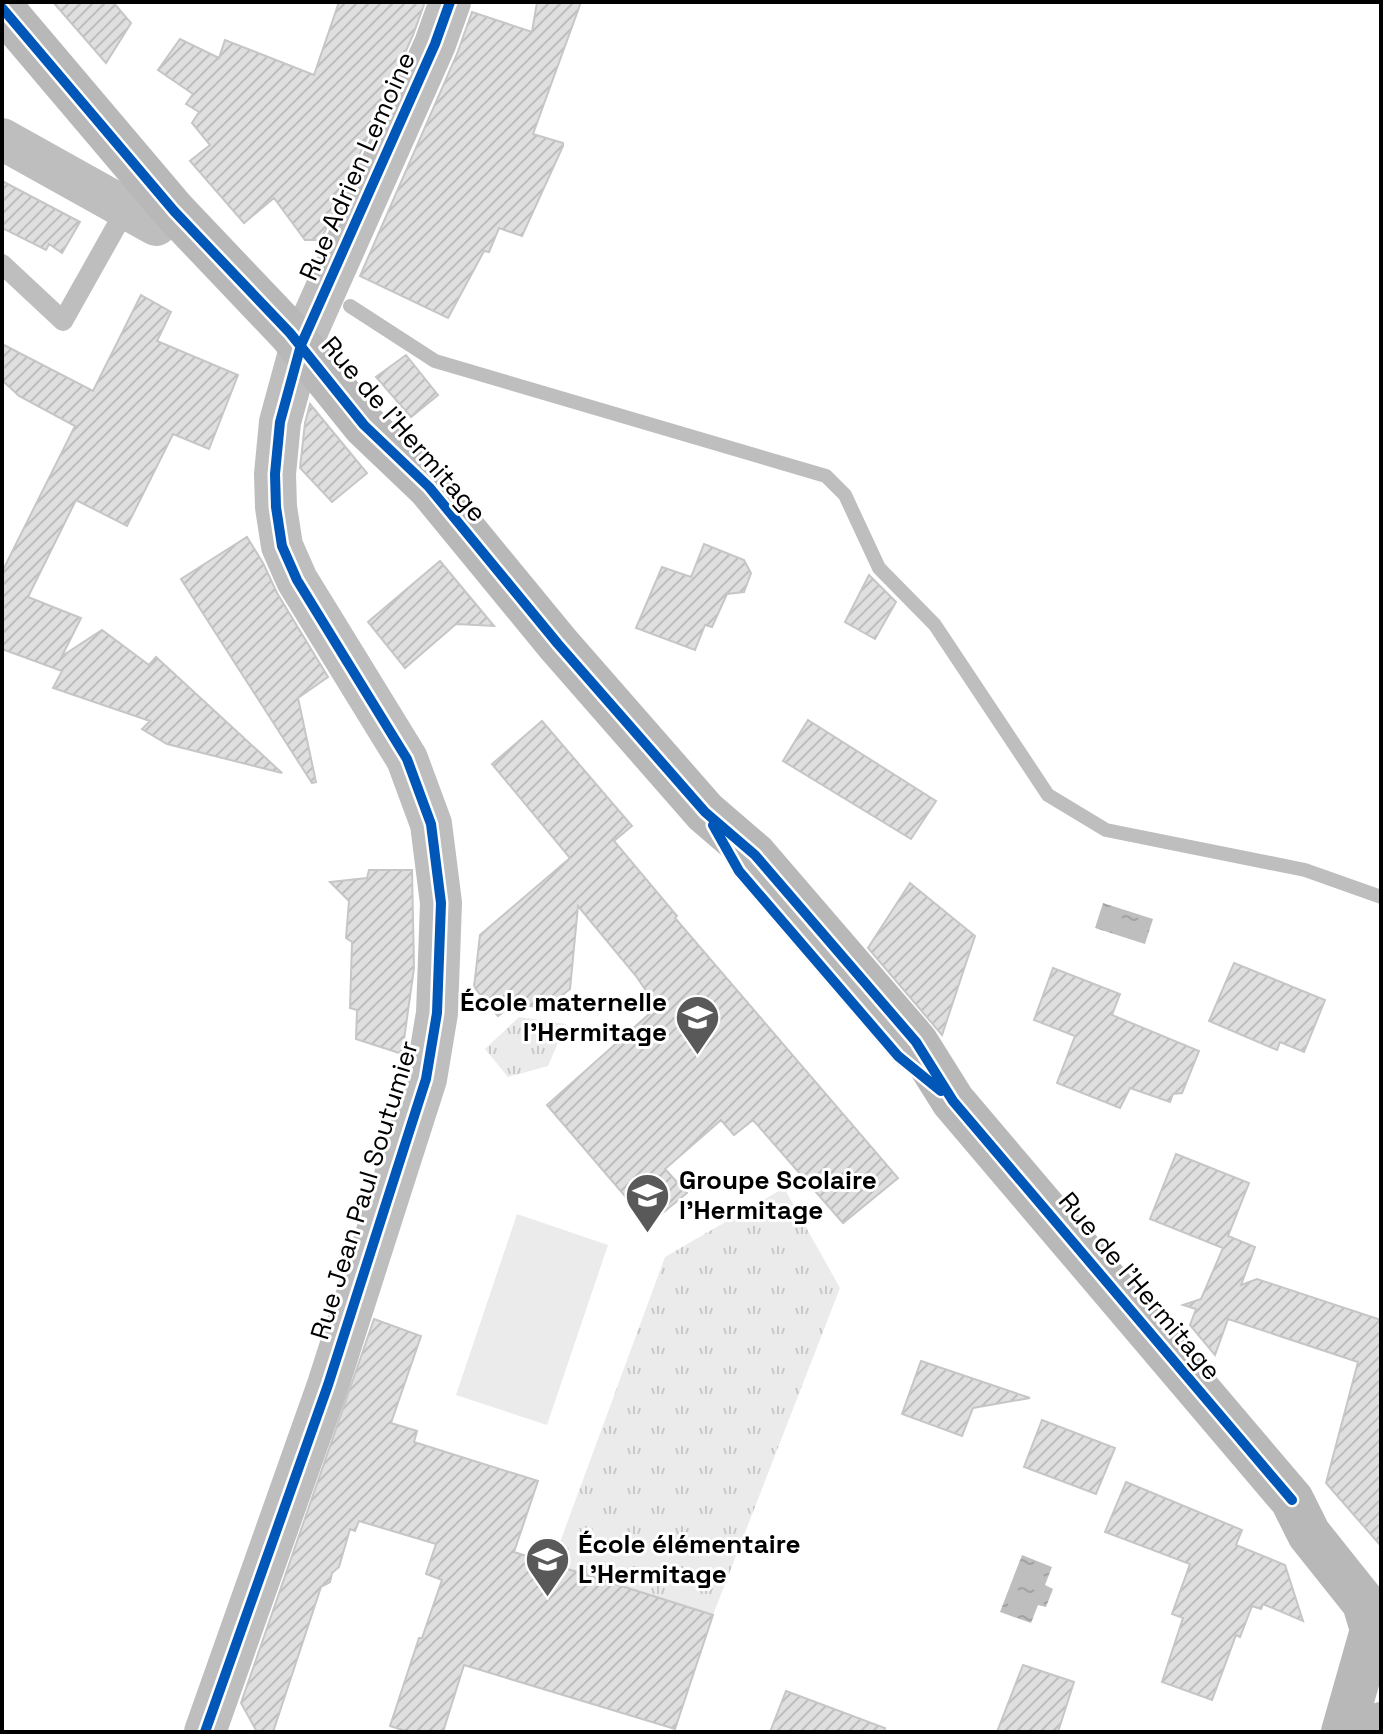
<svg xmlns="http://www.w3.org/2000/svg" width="1383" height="1734" font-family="'Space Grotesk',sans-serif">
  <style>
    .park { fill: url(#park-tufts) }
    .garden { fill: #ebebeb }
    .water { fill: url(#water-ripples) }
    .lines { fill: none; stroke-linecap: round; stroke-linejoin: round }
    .stream { stroke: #bebebe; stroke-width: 14 }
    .building { fill: url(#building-hatch); stroke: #c6c6c6; stroke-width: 2 }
    .lane { stroke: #bebebe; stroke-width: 20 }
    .street { stroke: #bebebe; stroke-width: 42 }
    .secondary { stroke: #b8b8b8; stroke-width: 44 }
    .cycleway-casing { stroke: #fff; stroke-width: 15 }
    .cycleway { stroke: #0057b8; stroke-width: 10 }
    .labels { text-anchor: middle; stroke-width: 6; stroke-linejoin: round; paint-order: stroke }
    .street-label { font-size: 26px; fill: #000; stroke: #fff }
    .poi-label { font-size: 26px; font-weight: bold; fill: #000; stroke: #fff; text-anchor: start }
  </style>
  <defs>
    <pattern id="park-tufts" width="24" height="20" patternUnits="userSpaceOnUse" patternTransform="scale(2)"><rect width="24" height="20" fill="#ebebeb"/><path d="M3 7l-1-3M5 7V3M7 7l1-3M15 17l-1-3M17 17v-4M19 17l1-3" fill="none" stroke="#c8c8c8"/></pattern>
    <pattern id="water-ripples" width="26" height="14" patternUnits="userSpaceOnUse" patternTransform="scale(2)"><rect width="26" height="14" fill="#bebebe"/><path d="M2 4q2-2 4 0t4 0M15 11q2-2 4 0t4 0" fill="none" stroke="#a2a2a2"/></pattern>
    <pattern id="building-hatch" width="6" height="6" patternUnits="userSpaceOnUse" patternTransform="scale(2)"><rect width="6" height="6" fill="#dfdfdf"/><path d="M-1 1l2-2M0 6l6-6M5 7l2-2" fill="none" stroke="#bebebe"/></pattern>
  </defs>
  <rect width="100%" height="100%" fill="#fff"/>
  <path class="park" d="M519,1017L566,1024L548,1066L508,1077L485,1049Z
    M784,1188L840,1288L713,1615L552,1564L665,1257Z"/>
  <path class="garden" d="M517,1214L608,1245L547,1425L456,1395Z"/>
  <path class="water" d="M1103,903L1153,919L1145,944L1095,928Z
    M1022,1555L1052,1567L1045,1585L1053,1589L1046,1607L1038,1605L1031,1623L1000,1612Z"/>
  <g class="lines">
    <path class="stream" d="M350,306L435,361L826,476L845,495L879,568L935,625L1048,795L1106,830L1305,870L1381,897"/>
  </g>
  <path class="building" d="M53,2H113L131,23L106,63Z
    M339,2H425L413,35L321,240H305L274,198L244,223L190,161L210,145L192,123L199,112L186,104L193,94L158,70L180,39L219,58L225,40L314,75Z
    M537,2H581L533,134L563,143V146L522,236L499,228L489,252L484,251L448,318L360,276L457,54L472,12L532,32Z
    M2,181L80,222L62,253L49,244L46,250L2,228Z
    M141,295L171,312L157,341L238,375L209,449L173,434L127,526L76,500L28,597L81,618L62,656L102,630L149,665L156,657L282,773L167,744L142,729L150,721L53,688L62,671L2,649V572L75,426L19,396L2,380V344L93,391Z
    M406,355L438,395L411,417L376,377Z
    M310,404L367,473L332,502L300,468L305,423Z
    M247,537L263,563L277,593L328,677L298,698L316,782L312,783L181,579Z
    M704,544L744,560L751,573L744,592L727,594L712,627L705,625L695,650L636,628L662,567L691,577Z
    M440,561L494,626L456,624L405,668L368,622Z
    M869,575L896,602L875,639L845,622Z
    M808,720L936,801L911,839L783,761Z
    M542,721L632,826L614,841L677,916L675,918L898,1178L843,1223L753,1120L734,1135L721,1120L665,1169L687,1193L649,1224L547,1105L657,1007L636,976L578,906L570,989L546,1008L513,1004L498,1016L474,987L480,935L570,858L492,764Z
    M369,870H412L414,968L402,1054L356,1039L357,1010L350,1008L352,942L346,938L349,901L330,882L367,878Z
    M910,883L975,936L942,1035L868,948Z
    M1234,963L1325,1000L1304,1052L1280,1042L1277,1050L1209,1021Z
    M1053,968L1120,994L1112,1015L1199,1051L1182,1093L1173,1094L1170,1102L1130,1088L1120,1108L1057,1083L1075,1036L1034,1020Z
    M1176,1154L1249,1183L1228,1236L1255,1247L1241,1285L1257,1279L1381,1320V1546L1326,1483L1358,1362L1228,1319L1215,1355L1190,1325L1196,1309L1183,1305L1201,1299L1223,1248L1150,1219Z
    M374,1319L421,1336L391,1423L417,1431L414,1442L538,1481L514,1552L713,1615L675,1729L464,1665L443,1732H409L390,1726L419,1638H422L442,1580L426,1574L436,1544L359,1521L355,1531L350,1529L339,1567L332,1573L330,1582L321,1587L273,1732H257L241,1703Z
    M921,1361L1030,1398L973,1408L962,1436L902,1414Z
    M1042,1420L1115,1448L1096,1494L1024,1467Z
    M1126,1482L1242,1530L1236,1545L1285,1565L1303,1621L1263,1604L1261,1609L1252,1606L1240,1637L1236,1635L1212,1700L1162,1682L1183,1618L1172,1614L1190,1564L1105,1532Z
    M1023,1665L1074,1682L1058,1732H997Z
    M786,1691L885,1728L884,1732H770Z"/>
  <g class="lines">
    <path class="lane" d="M2,264L63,321L126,209"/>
    <path class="street" d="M2,139L156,225L174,211
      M205,1732L328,1385L426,1079L437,1013L441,903L431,824L407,759L297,580L282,546L276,507L275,474L280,422L301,345L435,44L450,2"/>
    <path class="secondary" d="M2,8L174,211L290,333L364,425L429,487L558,644L705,812L755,855L916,1042L953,1101L1292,1500L1309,1534L1364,1603L1372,1630
      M1343,1732L1372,1630L1381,1614
      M1377,1732L1381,1724"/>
    <defs>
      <path id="cycleway" d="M2,8L174,211L290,333L364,425L429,487L558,644L705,812L755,855L916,1042L953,1101L1292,1500
        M713,825L739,871L898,1056L941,1091
        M205,1732L328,1385L426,1079L437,1013L441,903L431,824L407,759L297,580L282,546L276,507L275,474L280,422L301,345L435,44L450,2"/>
    </defs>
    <use href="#cycleway" class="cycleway-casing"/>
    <use href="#cycleway" class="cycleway"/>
  </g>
  <defs>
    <symbol id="school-pin" viewBox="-11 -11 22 30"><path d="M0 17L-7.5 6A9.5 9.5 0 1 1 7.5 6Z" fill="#595959" stroke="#fff"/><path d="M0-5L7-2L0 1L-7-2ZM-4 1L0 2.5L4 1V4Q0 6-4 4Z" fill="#fff"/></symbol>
  </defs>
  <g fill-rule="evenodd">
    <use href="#school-pin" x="672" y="992" width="51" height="69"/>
    <use href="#school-pin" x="622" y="1170" width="51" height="69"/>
    <use href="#school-pin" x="522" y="1534" width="51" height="69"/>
  </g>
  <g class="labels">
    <g class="street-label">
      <text transform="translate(357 166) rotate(-66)" y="9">Rue Adrien Lemoine</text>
      <text transform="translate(404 429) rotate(49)" y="9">Rue de l'Hermitage</text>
      <text transform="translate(364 1190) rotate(-73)" y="9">Rue Jean Paul Soutumier</text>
      <text transform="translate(1140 1286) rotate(50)" y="9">Rue de l'Hermitage</text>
    </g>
    <g class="poi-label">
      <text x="667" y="1011" text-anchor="end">École maternelle<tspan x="667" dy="30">l'Hermitage</tspan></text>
      <text x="679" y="1189">Groupe Scolaire<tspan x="679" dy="30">l'Hermitage</tspan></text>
      <text x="578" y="1553">École élémentaire<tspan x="578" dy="30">L'Hermitage</tspan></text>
    </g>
  </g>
  <rect width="1383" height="1734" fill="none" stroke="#000000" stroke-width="8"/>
</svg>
